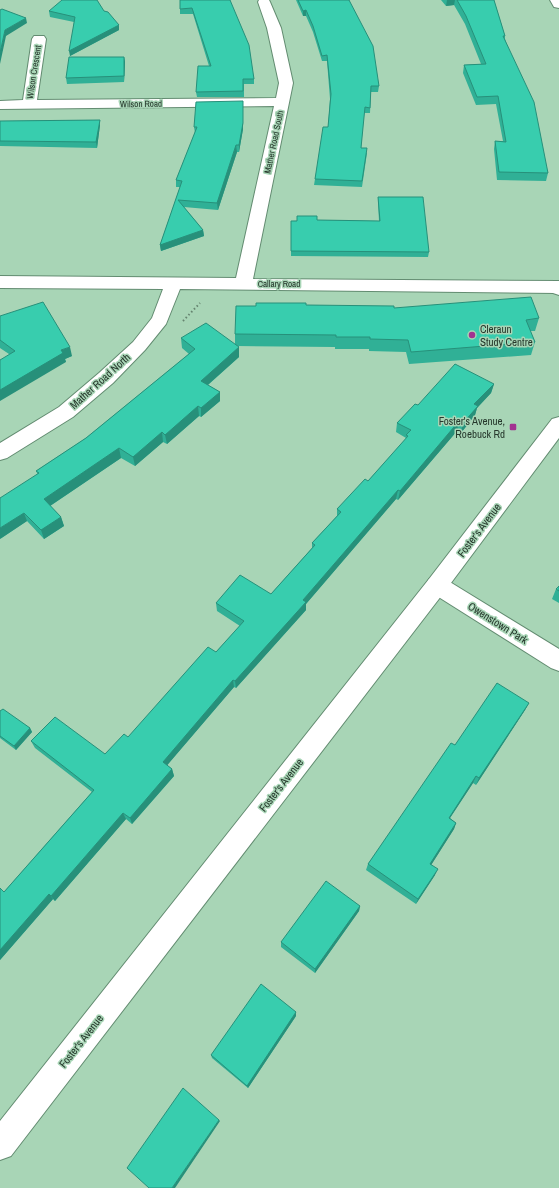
<svg xmlns="http://www.w3.org/2000/svg" width="559" height="1188" font-family="'Archivo Narrow',sans-serif">
  <style>
    .lines { fill: none; stroke-linecap: round; stroke-linejoin: round }
    .minor-casing { stroke: #638c71; stroke-width: 2 }
    .major-casing { stroke: #638c71; stroke-width: 2 }
    .path { stroke: #65846f; stroke-width: 2; stroke-dasharray: 1.5 2.5; stroke-linecap: butt }
    .minor { fill: #fff; fill-rule: evenodd }
    .major { fill: #fff; fill-rule: evenodd }
    .wall { fill: #30b096 }
    .shaded-wall { fill: #27907a }
    .building { fill: #38cdae; stroke: #27907a }
    .poi-dot { fill: #a23290; stroke: #a8d5b6; stroke-width: 1.5 }
    .labels { text-anchor: middle; stroke-width: 3; stroke-linejoin: round; paint-order: stroke }
    .far-street-label { font-size: 9px; fill: #26382c; stroke: #a8d5b6 }
    .poi-label { font-size: 11px; fill: #26382c; stroke: #a8d5b6; text-anchor: start }
    .street-label { font-size: 11px; fill: #26382c; stroke: #a8d5b6 }
  </style>
  <rect width="100%" height="100%" fill="#a8d5b6"/>
  <g class="lines">
    <defs>
      <path id="minor" d="M259,0H269L270,2L281,28L293,83L253,279L559,281V293L180,289L166,324L145,350L113,383L73,417L7,458L0,460V443L59,407L99,373L133,342L152,318L163,289L0,288V276L236,278L274,106L0,109V101L23,100L32,39L34,36H44L46,39L37,100L276,98L279,83L267,28L258,2Z
        M437,576L445,579L559,649V671L551,668L429,591L426,585L429,579Z"/>
      <path id="major" d="M550,0H559V8L554,7Z
        M553,281L559,283V295L547,291L544,287L547,283Z
        M559,417V438L445,591L11,1156L0,1160V1121L429,579L552,419Z"/>
    </defs>
    <use href="#minor" class="minor-casing"/>
    <use href="#major" class="major-casing"/>
    <path class="path" d="M183,321L200,303"/>
    <use href="#minor" class="minor"/>
    <use href="#major" class="major"/>
  </g>
  <path class="wall" d="M230,0L254,79V84H244V97H197L196,92L209,66L193,14H180V9Z
    M296,0H349L379,86L378,92H371L370,113H364L361,148L367,153L362,187L314,185L315,179L328,127L330,99L327,61H322L313,32L306,16H303Z
    M441,0H494L505,36V39L548,173L546,181L497,180L494,149L495,141H503L496,104L476,105L463,73L464,65L481,64L465,24L454,5L446,6Z
    M49,11H104L119,25V30L70,56L74,22L50,17Z
    M124,57L125,62L124,82L67,84L66,78Z
    M100,120V125L97,148L0,146V121Z
    M194,127L243,129L239,152H237L218,210L184,207L203,230L204,236L161,251L160,245L180,187H176V180L195,133Z
    M378,197L429,252L428,257L291,256V221L317,220L379,221L378,202Z
    M306,305L394,308L539,318L535,331H530L535,342L531,355L409,364L406,352L369,351V349H335V347L237,346L239,357L208,385L220,392V401L201,417L199,416L167,444L163,442L135,466L121,458L50,506L61,517L64,526L44,539L27,521L0,539L38,475L36,471L86,438L189,354L182,348L181,338L235,345V334L256,306Z
    M0,316L72,356L65,359L66,362L9,354L0,348Z
    M494,384L491,393L477,408L475,415L461,433L457,431L398,500L396,499L306,604V610L236,688L234,687L167,765L172,769L174,776L132,824L126,819L55,901L53,899L0,960V888L4,892L92,792L35,748L31,741L105,754L128,737L216,652L240,626L217,611L216,603L271,594L312,548V543L337,516V509L368,481L406,439V438L396,432L397,423L418,405Z
    M559,586V603L552,599L556,589Z
    M529,703L525,710L476,785L473,783L450,818L456,823L454,829L431,865L435,875L416,904L366,870L368,864L455,745Z
    M0,711L30,728L32,732L16,750L0,738Z
    M360,906L359,911L315,973L281,947V942Z
    M296,1016L248,1088L212,1058L211,1055Z"/>
  <path class="shaded-wall" d="M447,0H455L454,5L446,6Z
    M306,10V16H303V11Z
    M26,18L27,23L6,36L0,64V53L5,30Z
    M119,25V30L70,56L69,51Z
    M124,57L125,62L124,82Z
    M243,101V129L239,152V145Z
    M100,120V125L97,148L96,142Z
    M236,145L237,152L218,210L217,203Z
    M203,230L204,236L161,251L160,245Z
    M70,347L72,356L65,359L66,362L0,401V390L61,350Z
    M239,347V357L202,390L201,381Z
    M494,384L491,393L477,408L475,415L461,433L463,423L474,404Z
    M220,392V401L201,417V408Z
    M198,406L199,416L167,444L165,435Z
    M459,421L457,431L398,500L400,491Z
    M162,432L163,442L135,466L133,457Z
    M119,448L121,458L47,508L44,499Z
    M398,490L396,499L306,604V610L236,688L235,681L303,600Z
    M24,513L27,521L0,539V528Z
    M61,517L64,526L44,539L41,530Z
    M233,680L234,687L164,769L163,762Z
    M529,703L525,710L476,785L479,778Z
    M30,728L32,732L16,750L14,746Z
    M172,769L174,776L132,824L130,818Z
    M476,776L473,783L446,824L449,818Z
    M123,813L126,819L55,901L51,896Z
    M456,823L454,829L428,870L430,864Z
    M438,869L435,875L416,904L418,899Z
    M49,894L53,899L0,960V950Z
    M360,906L359,911L315,973V969Z
    M296,1012V1016L248,1088L247,1086Z
    M219,1120L220,1121L175,1188H172Z"/>
  <path class="building" d="M62,0H97L104,11L108,12L119,25L69,51L75,17L49,11Z
    M180,0H230L249,45L254,79H243V91L196,92L198,66H211L192,8L180,9Z
    M298,0H349L373,46L379,86H371L370,108L365,107L361,148H367L362,181L315,179L323,127H328L331,94L327,55L322,56L313,26L306,10L303,11Z
    M457,0H494L505,36H503L534,102L548,173L499,172L495,141L506,142L498,96L477,97L464,65L486,64L466,16Z
    M2,9L26,18L5,30L0,53V10Z
    M69,57H124V76L66,78Z
    M243,101V123L239,145H236L217,203L178,200L203,230L160,245L182,181L176,180L197,127H194L196,102Z
    M100,120L96,142L0,141V121Z
    M378,197H423L429,252L291,251V221H297V216H317V220L380,221Z
    M531,297L539,318L526,320L535,342L411,352L408,340L370,339V337H336V335L235,334L236,306H256V303H306V305L394,306V308Z
    M43,302L70,347L61,350L63,353L0,390V360L15,351L0,340V316Z
    M206,323L239,347L201,381L220,392L201,408L198,406L165,435L162,432L133,457L119,448L44,499L61,517L41,530L24,513L0,528V498L39,473L36,471L86,438L195,349L181,338Z
    M455,364L494,384L474,404L478,406L463,423L459,421L400,491L398,490L303,600L306,602L235,681L233,680L163,762L172,769L130,818L123,813L51,896L49,894L0,950V888L4,892L94,790L31,741L55,717L105,754L124,734L128,737L208,647L216,652L244,621L216,603L240,575L271,594L315,545L312,543L341,512L337,509L365,479L368,481L408,436L406,435L411,430L397,423L415,404L418,405Z
    M559,586V591L556,589Z
    M497,683L529,703L479,778L476,776L449,818L456,823L430,864L438,869L418,899L368,864L451,743L455,745Z
    M3,709L30,728L14,746L0,736V711Z
    M326,881L360,906L315,969L281,942Z
    M261,984L296,1012L247,1086L211,1055Z
    M183,1088L219,1120L172,1188H149L127,1168Z"/>
  <g class="poi-dot">
    <circle cx="472" cy="335" r="4"/>
    <rect x="509" y="423" width="8" height="8" rx="2"/>
  </g>
  <g class="labels">
    <g class="far-street-label">
      <text transform="translate(34 72) rotate(-81)" y="3">Wilson Crescent</text>
      <text transform="translate(141 104) rotate(-1)" y="3">Wilson Road</text>
      <text transform="translate(274 142) rotate(-78)" y="3">Mather Road South</text>
      <text x="279" y="287">Callary Road</text>
    </g>
    <g class="poi-label">
      <text x="480" y="333">Cleraun<tspan x="480" dy="13">Study Centre</tspan></text>
      <text x="505" y="425" text-anchor="end">Foster's Avenue,<tspan x="505" dy="13">Roebuck Rd</tspan></text>
    </g>
    <g class="street-label">
      <text transform="translate(100 381) rotate(-42)" y="4">Mather Road North</text>
      <text transform="translate(479 530) rotate(-53)" y="4">Foster's Avenue</text>
      <text transform="translate(498 623) rotate(32)" y="4">Owenstown Park</text>
      <text transform="translate(281 785) rotate(-52)" y="4">Foster's Avenue</text>
      <text transform="translate(81 1041) rotate(-52)" y="4">Foster's Avenue</text>
    </g>
  </g>
</svg>
